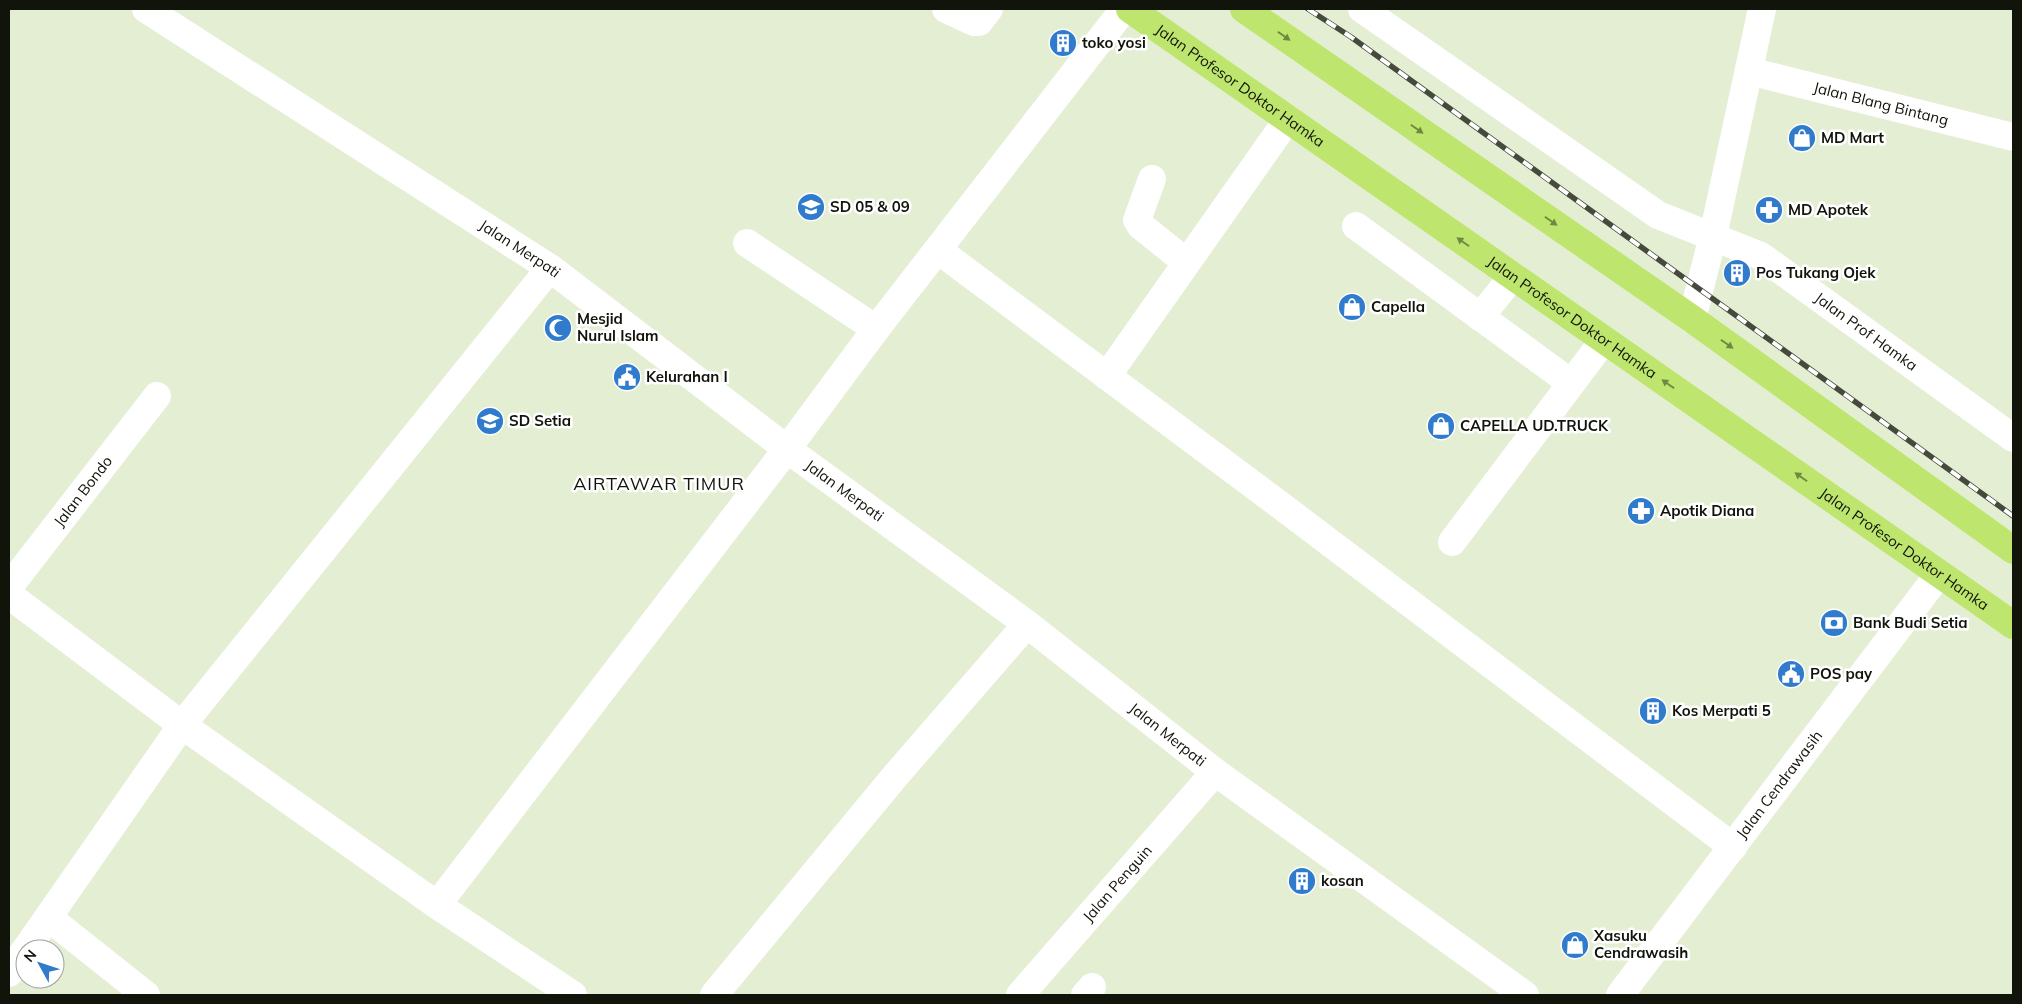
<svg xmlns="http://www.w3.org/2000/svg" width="2022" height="1004" font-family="Mulish,sans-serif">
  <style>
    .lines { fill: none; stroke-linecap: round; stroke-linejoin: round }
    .minor { stroke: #fff; stroke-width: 28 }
    .highway { stroke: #bee66e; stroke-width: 28 }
    .rail-casing { stroke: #454a3c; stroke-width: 5.5 }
    .rail { stroke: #fff; stroke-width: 4; stroke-dasharray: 11; stroke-linecap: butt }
    .oneway { fill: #708841 }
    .labels { text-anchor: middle; stroke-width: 5; stroke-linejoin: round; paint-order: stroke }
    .poi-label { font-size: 15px; font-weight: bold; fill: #10140a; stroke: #fff; text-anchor: start }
    .street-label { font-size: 15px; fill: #10140a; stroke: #fff }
    .quarter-label { font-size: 18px; letter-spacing: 1px; fill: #10140a; stroke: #fff }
  </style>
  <rect width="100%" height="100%" fill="#e4eed3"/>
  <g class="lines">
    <g class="minor">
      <path id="s1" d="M146,9L550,268L787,449L1027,624L1215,772L1525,995"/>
      <path d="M946,9L974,22H979L989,9"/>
      <path id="s2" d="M1362,9L1658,215L1761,256L2013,438"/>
      <path id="s3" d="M1749,71L2013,137"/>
      <path d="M1152,179L1137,220L1141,226L1186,262"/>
      <path d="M1356,226L1571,383"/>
      <path d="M747,243L876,329"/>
      <path d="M938,250L1272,499L1733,847"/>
      <path d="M1480,317L1513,276"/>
      <path d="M1692,319L1713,236L1762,9"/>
      <path d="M1107,376L1288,119"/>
      <path d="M1452,542L1604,340"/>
      <path id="s4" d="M9,587L157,396"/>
      <path d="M9,595L182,725L437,905L573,995"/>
      <path d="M437,905L787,449L876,329L1124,9"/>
      <path d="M49,918L146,995"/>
      <path d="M26,949L182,725L550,268"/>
      <path d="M9,973L25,950"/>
      <path d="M714,995L896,775L1027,624"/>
      <path id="s5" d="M1020,995L1215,772"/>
      <path d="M1085,995L1092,987"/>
      <path id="s6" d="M1620,995L1939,574"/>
    </g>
    <g class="highway">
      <path id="s7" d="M1130,9L2013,625"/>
      <path d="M1244,9L1692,319L2013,550"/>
    </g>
    <defs>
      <path id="rail" d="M1308,9L1351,37L2013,516"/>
    </defs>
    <use href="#rail" class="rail-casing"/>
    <use href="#rail" class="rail"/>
  </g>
  <defs><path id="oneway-solid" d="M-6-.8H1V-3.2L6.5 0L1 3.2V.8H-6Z" transform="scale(1.25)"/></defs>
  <g class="oneway">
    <use href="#oneway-solid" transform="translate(1284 36) rotate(35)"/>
    <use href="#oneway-solid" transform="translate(1417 129) rotate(35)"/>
    <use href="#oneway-solid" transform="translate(1551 221) rotate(35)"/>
    <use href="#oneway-solid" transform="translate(1463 242) rotate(-145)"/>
    <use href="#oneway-solid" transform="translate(1727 344) rotate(35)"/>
    <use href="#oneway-solid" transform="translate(1668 384) rotate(-145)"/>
    <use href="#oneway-solid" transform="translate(1801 477) rotate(-145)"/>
  </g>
  <defs>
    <symbol id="building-disc" viewBox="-11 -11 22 22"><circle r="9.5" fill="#307bcc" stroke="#fff"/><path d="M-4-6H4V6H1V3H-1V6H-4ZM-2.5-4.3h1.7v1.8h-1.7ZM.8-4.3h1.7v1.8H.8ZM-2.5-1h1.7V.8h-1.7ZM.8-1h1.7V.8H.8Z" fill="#fff"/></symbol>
    <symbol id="shop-disc" viewBox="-11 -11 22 22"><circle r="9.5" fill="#307bcc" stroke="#fff"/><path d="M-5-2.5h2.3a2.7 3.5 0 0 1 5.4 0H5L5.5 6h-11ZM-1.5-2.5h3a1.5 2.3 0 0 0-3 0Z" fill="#fff"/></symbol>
    <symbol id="school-disc" viewBox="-11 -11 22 22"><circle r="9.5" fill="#307bcc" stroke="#fff"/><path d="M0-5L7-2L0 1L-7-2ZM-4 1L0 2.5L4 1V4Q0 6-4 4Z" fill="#fff"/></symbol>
    <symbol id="pharmacy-disc" viewBox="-11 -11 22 22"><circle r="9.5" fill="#307bcc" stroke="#fff"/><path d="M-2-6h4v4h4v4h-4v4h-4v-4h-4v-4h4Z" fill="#fff"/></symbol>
    <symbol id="mosque-disc" viewBox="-11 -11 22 22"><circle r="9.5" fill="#307bcc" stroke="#fff"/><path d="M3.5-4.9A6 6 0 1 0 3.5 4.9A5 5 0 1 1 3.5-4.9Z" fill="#fff"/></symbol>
    <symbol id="civic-disc" viewBox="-11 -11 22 22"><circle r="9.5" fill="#307bcc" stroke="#fff"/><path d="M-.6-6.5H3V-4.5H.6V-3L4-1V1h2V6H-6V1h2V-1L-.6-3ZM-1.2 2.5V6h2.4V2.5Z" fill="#fff"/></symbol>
    <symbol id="bank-disc" viewBox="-11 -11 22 22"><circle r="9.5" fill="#307bcc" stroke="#fff"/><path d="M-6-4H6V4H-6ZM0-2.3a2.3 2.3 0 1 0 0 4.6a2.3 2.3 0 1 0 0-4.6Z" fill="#fff"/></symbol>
  </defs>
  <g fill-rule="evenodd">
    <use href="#building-disc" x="1047" y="27" width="32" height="32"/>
    <use href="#shop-disc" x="1786" y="122" width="32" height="32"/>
    <use href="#school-disc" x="795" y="191" width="32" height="32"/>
    <use href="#pharmacy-disc" x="1753" y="194" width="32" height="32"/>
    <use href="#building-disc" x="1721" y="257" width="32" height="32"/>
    <use href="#shop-disc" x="1336" y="291" width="32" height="32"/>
    <use href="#mosque-disc" x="542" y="312" width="32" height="32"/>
    <use href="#civic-disc" x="611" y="361" width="32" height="32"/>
    <use href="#school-disc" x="474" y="405" width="32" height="32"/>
    <use href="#shop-disc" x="1425" y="410" width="32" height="32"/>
    <use href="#pharmacy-disc" x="1625" y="495" width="32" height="32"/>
    <use href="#bank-disc" x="1818" y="607" width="32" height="32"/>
    <use href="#civic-disc" x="1775" y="658" width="32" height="32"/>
    <use href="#building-disc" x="1637" y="695" width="32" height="32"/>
    <use href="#building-disc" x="1286" y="865" width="32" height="32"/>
    <use href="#shop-disc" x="1559" y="929" width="32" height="32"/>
  </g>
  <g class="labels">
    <g class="poi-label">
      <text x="1082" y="48">toko yosi</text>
      <text x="1821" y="143">MD Mart</text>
      <text x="830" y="212">SD 05 &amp; 09</text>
      <text x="1788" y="215">MD Apotek</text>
      <text x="1756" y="278">Pos Tukang Ojek</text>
      <text x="1371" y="312">Capella</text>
      <text x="577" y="324">Mesjid<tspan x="577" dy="17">Nurul Islam</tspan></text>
      <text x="646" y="382">Kelurahan I</text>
      <text x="509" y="426">SD Setia</text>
      <text x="1460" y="431">CAPELLA UD.TRUCK</text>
      <text x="1660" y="516">Apotik Diana</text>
      <text x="1853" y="628">Bank Budi Setia</text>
      <text x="1810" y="679">POS pay</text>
      <text x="1672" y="716">Kos Merpati 5</text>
      <text x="1321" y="886">kosan</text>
      <text x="1594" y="941">Xasuku<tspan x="1594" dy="17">Cendrawasih</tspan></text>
    </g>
    <g class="street-label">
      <text dy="5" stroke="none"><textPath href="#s7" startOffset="134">Jalan Profesor Doktor Hamka</textPath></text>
      <text dy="5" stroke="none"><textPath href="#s3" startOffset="136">Jalan Blang Bintang</textPath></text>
      <text dy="5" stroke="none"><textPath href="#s1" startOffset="444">Jalan Merpati</textPath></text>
      <text dy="5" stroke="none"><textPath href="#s7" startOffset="539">Jalan Profesor Doktor Hamka</textPath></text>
      <text dy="5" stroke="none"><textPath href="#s2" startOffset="601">Jalan Prof Hamka</textPath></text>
      <text dy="5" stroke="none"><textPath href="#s1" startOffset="849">Jalan Merpati</textPath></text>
      <text dy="5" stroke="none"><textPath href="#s4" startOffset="121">Jalan Bondo</textPath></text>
      <text dy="5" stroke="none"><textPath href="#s7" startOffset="944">Jalan Profesor Doktor Hamka</textPath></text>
      <text dy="5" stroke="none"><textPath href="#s1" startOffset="1254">Jalan Merpati</textPath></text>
      <text dy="5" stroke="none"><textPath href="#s6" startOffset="264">Jalan Cendrawasih</textPath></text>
      <text dy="5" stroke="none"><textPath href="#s5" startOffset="148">Jalan Penguin</textPath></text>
    </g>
    <g class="quarter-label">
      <text x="659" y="490">AIRTAWAR TIMUR</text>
    </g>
  </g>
  <rect width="2022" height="1004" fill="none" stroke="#10140a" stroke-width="20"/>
  <g transform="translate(40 964) rotate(310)"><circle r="24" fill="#ffffff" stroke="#9fa19d"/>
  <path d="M0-4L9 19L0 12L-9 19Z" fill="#307bcc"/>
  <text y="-8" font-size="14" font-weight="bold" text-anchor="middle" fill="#10140a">N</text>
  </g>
</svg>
